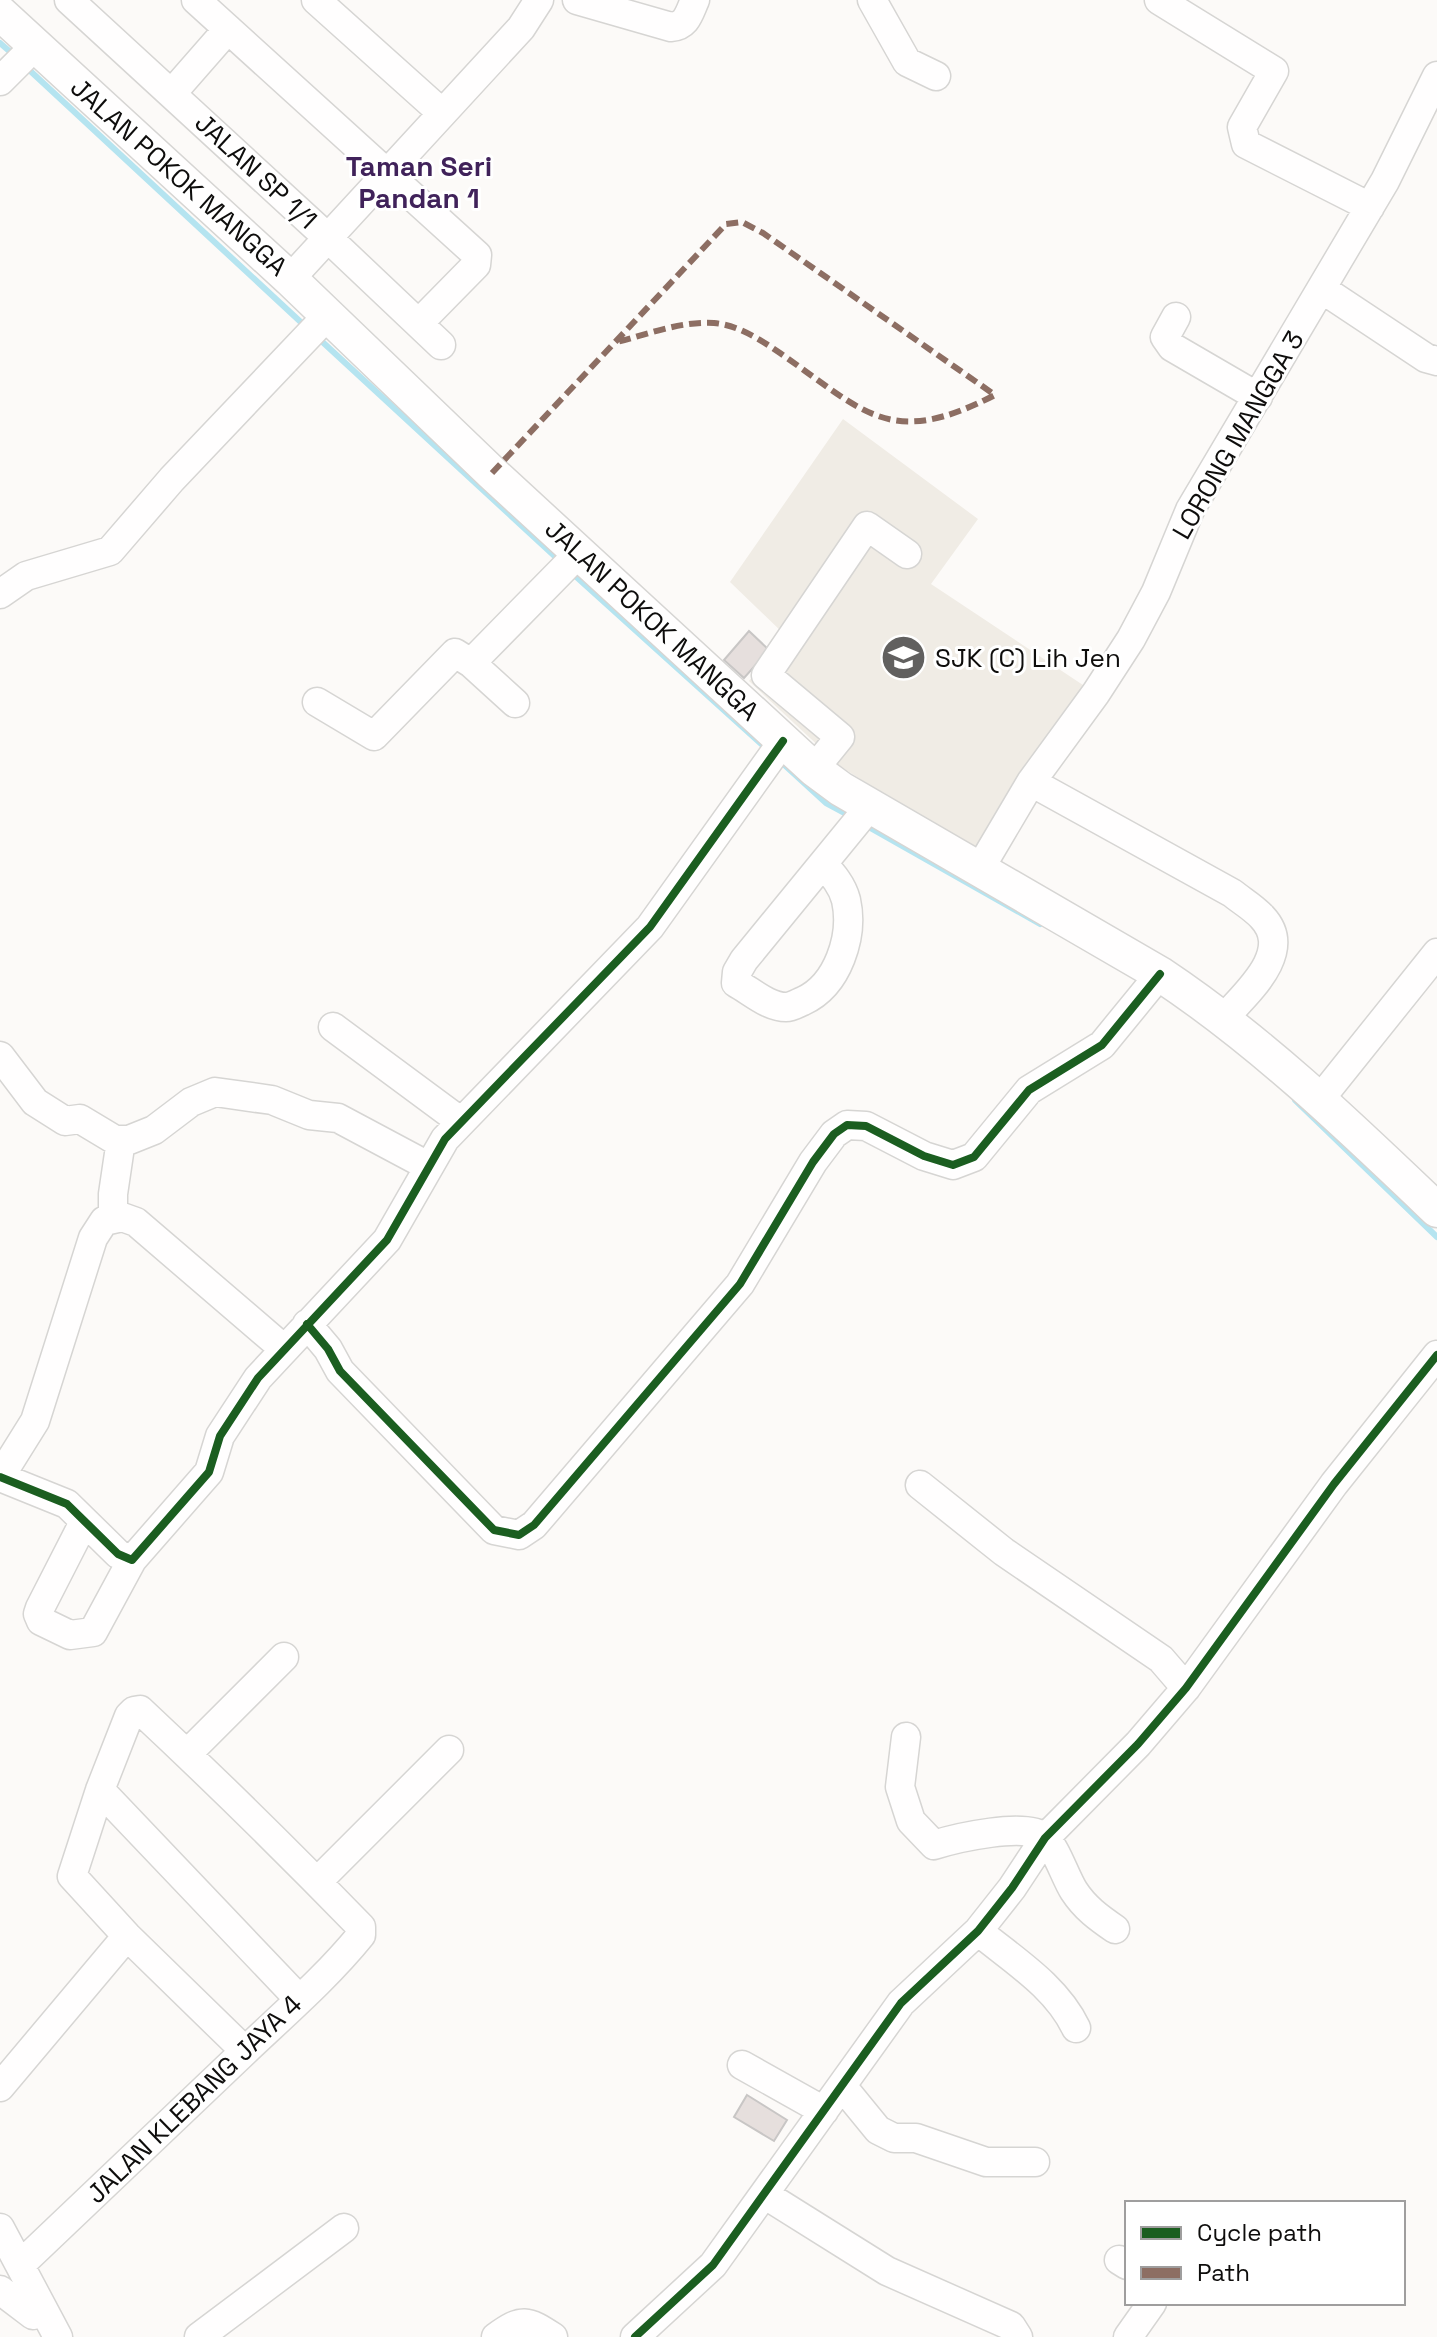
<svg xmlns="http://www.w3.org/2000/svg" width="1437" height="2337" font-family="'Space Grotesk',sans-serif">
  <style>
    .built { fill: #f0ece5 }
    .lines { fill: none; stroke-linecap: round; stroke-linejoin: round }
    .stream { stroke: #b5e4f0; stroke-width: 6 }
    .building { fill: #e6dfdd; stroke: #c8c6c5; stroke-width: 2 }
    .minor-casing { stroke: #d6d5d3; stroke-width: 31 }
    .major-casing { stroke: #d6d5d3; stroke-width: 37 }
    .minor { stroke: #fffefe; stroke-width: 28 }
    .major { stroke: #fffefe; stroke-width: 34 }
    .quiet { stroke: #8d6e63; stroke-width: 6; stroke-dasharray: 12 6; stroke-linecap: butt }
    .cycleway-casing { stroke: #fff; stroke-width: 13 }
    .cycleway { stroke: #1b5e20; stroke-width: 8 }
    .labels { text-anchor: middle; stroke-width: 6; stroke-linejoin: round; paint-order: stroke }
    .street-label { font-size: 26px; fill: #0e0d0c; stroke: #fff }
    .poi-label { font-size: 26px; fill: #0e0d0c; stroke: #fff; text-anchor: start }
    .neighbourhood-label { font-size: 28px; font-weight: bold; fill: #40225a; stroke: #fff }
  </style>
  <rect width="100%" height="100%" fill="#fcfaf8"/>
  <path class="built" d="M843,419L978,519L931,584L1092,691L980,856L840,766L749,681L784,634L730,582Z"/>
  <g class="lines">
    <path class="stream" d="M0,43L15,56
      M26,67L305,326
      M316,336L561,562
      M572,573L768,750
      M779,760L826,803L852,817
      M865,825L1040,924
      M1295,1100L1437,1237"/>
  </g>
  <path class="building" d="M749,631L769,650L744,678L724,660Z
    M747,2095L787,2120L774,2141L734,2117Z"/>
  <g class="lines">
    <defs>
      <path id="minor" d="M69,0L328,238L441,345
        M196,0L477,255L476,265L419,323
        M316,0L442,113
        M577,0L671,27C687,26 689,13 695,0
        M872,0L907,62L936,76
        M1159,0L1274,71L1242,127L1246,144L1370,207
        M0,81L35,46
        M172,93L228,29
        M290,279L521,28L539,0
        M1322,289L1426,358L1437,361
        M1176,317L1165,337L1172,347L1258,397
        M0,594L26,576L110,551L172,479L328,315
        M471,663L579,553
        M317,702L374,736L455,653L471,663L515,703
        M814,769L840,737L766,675L867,526L907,554
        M1031,782L1232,893C1242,901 1254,908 1262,917C1295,952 1246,993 1224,1018
        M823,864C833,875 842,885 846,900C854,936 838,985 803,1001C798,1003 792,1007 786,1007C768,1007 751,991 736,983L737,972L744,960L870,806
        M979,870L1031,782L1096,693L1131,639L1156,592L1190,510L1385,181L1437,76
        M333,1027L460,1121
        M0,1056L35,1102L65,1121L80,1119L115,1140H129L154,1130L191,1102L215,1092L272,1100L309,1115L338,1118L428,1166
        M1320,1099L1437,953
        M113,1219V1194L121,1140
        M307,1324L328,1349L340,1371L494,1530L519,1535L534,1525L740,1284L813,1162L834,1134L847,1125L866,1126L924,1156L953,1165L974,1157L1029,1090L1102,1045L1160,974
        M0,1477L67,1504L118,1554L132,1560L209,1472L220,1436L258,1378L387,1240L445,1139L650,927L783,741
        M0,1477L35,1421L93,1238L104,1221L122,1217L136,1222L284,1349
        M920,1485L1004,1552L1161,1659L1186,1688
        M84,1522L40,1608L38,1614L41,1621L70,1635L93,1632L132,1560
        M906,1737L900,1787L911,1821L934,1845C956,1838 1026,1822 1044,1837C1056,1847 1065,1877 1074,1891C1085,1908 1099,1918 1115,1929
        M187,1754L284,1657
        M100,1790L299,1999
        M317,1882L449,1750
        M978,1931C1013,1960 1056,1986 1076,2028
        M742,2065L824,2111
        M842,2086L878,2130L894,2138H916L986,2162H1035
        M0,2087L127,1936
        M764,2194L887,2271L1011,2326L1018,2337
        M0,2228L58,2337
        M1119,2260L1127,2265
        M20,2265C95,2194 170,2123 245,2051C284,2014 327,1977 361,1935V1927C289,1853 216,1781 140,1710L134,1711L129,1716L100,1790L72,1876L127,1936L245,2051
        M0,2290L33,2315L43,2312
        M199,2337L344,2228
        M496,2337C522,2318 527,2320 553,2337
        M635,2337L713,2265L901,2003L978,1931L1012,1888L1045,1838L1138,1744L1186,1688L1334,1484L1437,1355
        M1128,2337L1152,2303"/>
      <path id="major" d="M0,13L290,279L492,473L814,769L841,789L1160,974C1262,1042 1348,1125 1437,1210"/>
    </defs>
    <use href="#minor" class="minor-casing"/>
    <use href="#major" class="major-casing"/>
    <use href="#minor" class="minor"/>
    <use href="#major" class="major"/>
    <path class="quiet" d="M492,473L726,224L742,222L763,233L995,395C890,449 866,413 780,353C761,340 738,325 714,323C681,321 648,334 617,342"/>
    <defs>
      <path id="cycleway" d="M307,1324L328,1349L340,1371L494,1530L519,1535L534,1525L740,1284L813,1162L834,1134L847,1125L866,1126L924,1156L953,1165L974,1157L1029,1090L1102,1045L1160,974
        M0,1477L67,1504L118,1554L132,1560L209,1472L220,1436L258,1378L387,1240L445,1139L650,927L783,741
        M635,2337L713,2265L901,2003L978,1931L1012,1888L1045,1838L1138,1744L1186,1688L1334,1484L1437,1355"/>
    </defs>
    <use href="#cycleway" class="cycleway-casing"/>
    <use href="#cycleway" class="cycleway"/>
  </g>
  <defs>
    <symbol id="school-disc" viewBox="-11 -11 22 22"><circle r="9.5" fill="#61605f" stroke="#fff"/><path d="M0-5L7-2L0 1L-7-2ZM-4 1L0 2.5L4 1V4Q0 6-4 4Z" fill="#fff"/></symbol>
  </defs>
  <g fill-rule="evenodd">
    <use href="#school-disc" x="878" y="632" width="51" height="51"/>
  </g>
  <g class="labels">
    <g class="street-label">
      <text transform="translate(256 171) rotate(43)" y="9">JALAN SP 1/1</text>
      <text transform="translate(179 177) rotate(42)" y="9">JALAN POKOK MANGGA</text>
      <text transform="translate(1238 435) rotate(-60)" y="9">LORONG MANGGA 3</text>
      <text transform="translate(652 620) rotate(43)" y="9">JALAN POKOK MANGGA</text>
      <text transform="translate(194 2099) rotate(-44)" y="9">JALAN KLEBANG JAYA 4</text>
    </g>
    <g class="poi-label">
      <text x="935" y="667">SJK (C) Lih Jen</text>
    </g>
    <g class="neighbourhood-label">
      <text x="419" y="176">Taman Seri<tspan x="419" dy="32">Pandan 1</tspan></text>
    </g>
  </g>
  <rect x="1125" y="2201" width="280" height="104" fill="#ffffff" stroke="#9f9e9e" stroke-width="2"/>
  <rect x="1141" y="2227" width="40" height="12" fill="#1b5e20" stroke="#9f9e9e" stroke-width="2"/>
  <text x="1197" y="2241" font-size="24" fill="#0e0d0c">Cycle path</text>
  <rect x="1141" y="2267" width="40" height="12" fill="#8d6e63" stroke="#9f9e9e" stroke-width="2"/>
  <text x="1197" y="2281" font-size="24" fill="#0e0d0c">Path</text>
</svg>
